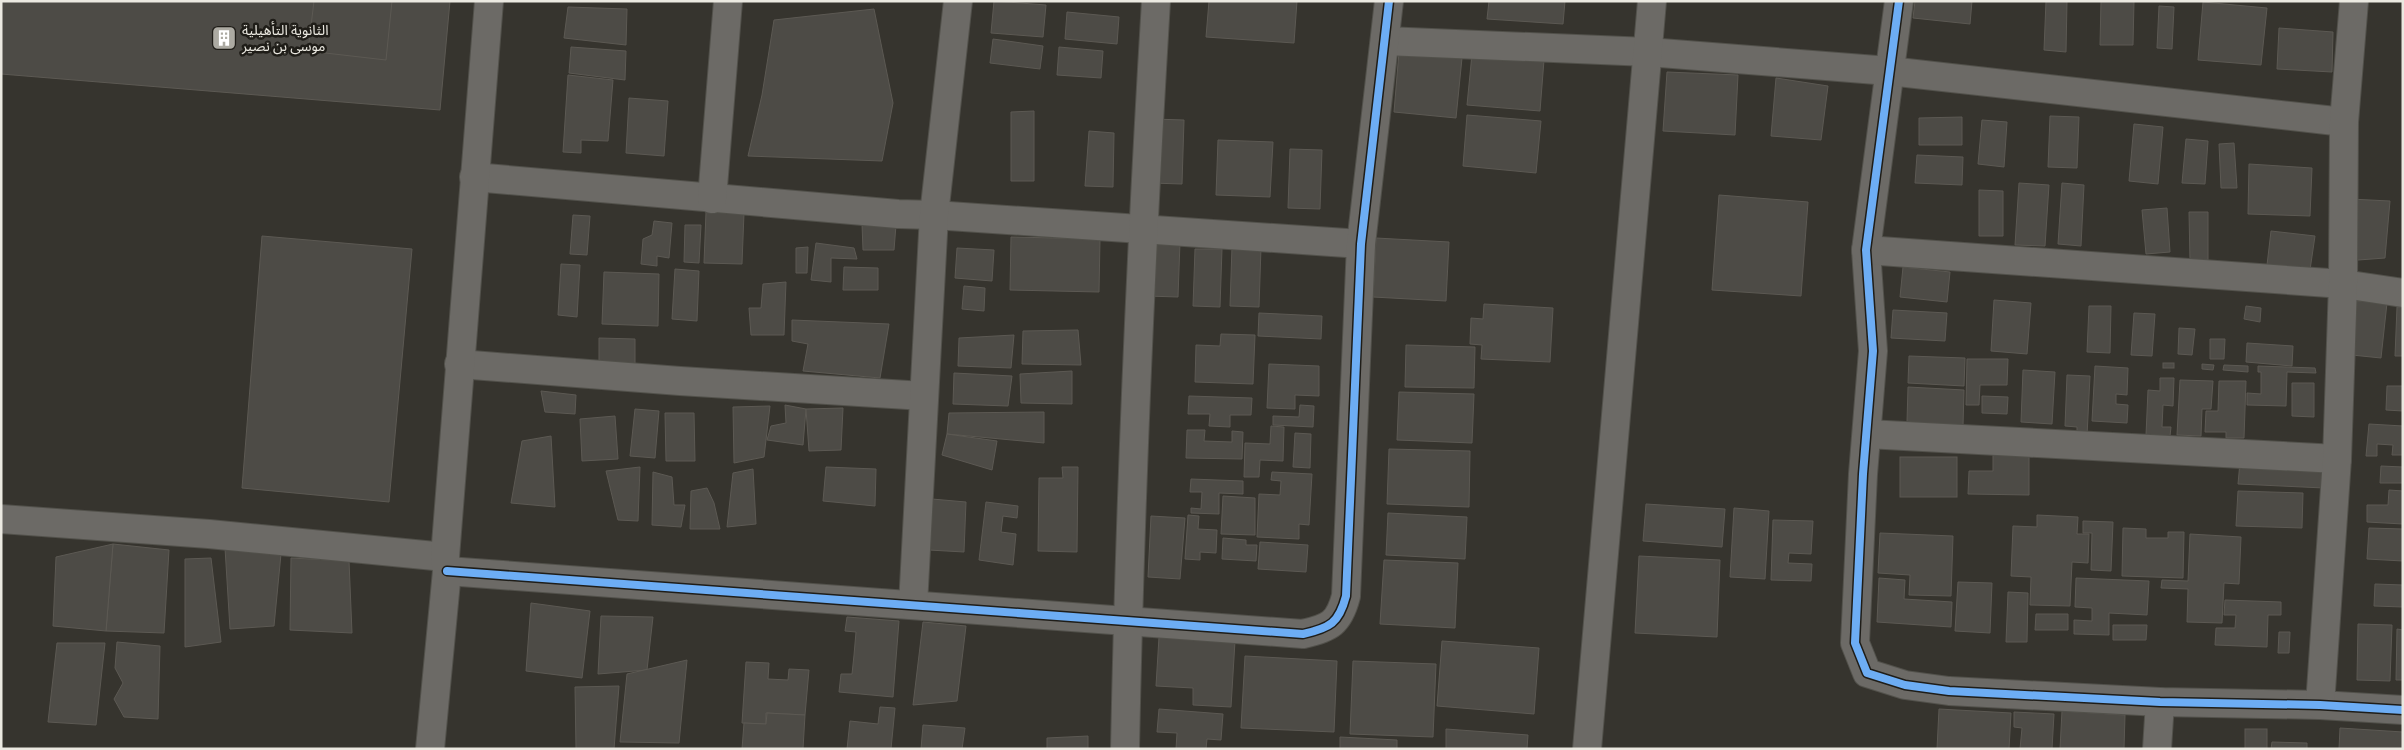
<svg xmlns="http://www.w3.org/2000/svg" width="2404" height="750" viewBox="0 0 2404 750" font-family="'Archivo Narrow','Noto Sans Arabic',sans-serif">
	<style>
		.building { fill: #4d4b46; stroke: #5c5953 }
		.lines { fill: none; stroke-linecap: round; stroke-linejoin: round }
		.minor-casing { stroke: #52514b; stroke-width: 30 }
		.minor { stroke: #6c6a66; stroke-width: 28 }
		.cycleway-casing { stroke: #1f1d18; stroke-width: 11 }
		.cycleway { stroke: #6dadf4; stroke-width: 8 }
		.labels { text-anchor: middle; stroke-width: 5; stroke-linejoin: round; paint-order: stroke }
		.poi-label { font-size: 14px; fill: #ebe9e1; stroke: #1f1d18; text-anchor: start }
	</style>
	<rect width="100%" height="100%" fill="#36342e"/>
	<g class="building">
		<polygon points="1,1 450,1 440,110 1,74"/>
		<polygon points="314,1 392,1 386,60 308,51"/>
		<polygon points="994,1 1046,5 1043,37 991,33"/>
		<polygon points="1209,1 1297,1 1294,43 1206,37"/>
		<polygon points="1489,1 1565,1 1563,24 1487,19"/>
		<polygon points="1915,1 1972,1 1970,24 1913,18"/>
		<polygon points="2046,1 2067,1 2066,52 2044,50"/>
		<polygon points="2101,1 2134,1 2133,45 2100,45"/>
		<polygon points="2203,2 2267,8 2261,65 2198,60"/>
		<polygon points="2159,6 2174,7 2172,49 2157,48"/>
		<polygon points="568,7 627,9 626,45 564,38"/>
		<polygon points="874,9 893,103 882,161 748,156 762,95 774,20"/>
		<polygon points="1067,12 1119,17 1117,44 1065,39"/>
		<polygon points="2279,28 2333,32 2332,72 2277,69"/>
		<polygon points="993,39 1043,46 1040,69 990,63"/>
		<polygon points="571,47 626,51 625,80 569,73"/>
		<polygon points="1059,47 1103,51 1101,78 1057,75"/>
		<polygon points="1399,52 1462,58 1456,118 1394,112"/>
		<polygon points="1472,54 1544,60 1540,111 1467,105"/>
		<polygon points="1667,72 1738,75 1735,135 1663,131"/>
		<polygon points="568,75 613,80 608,141 581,140 581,153 563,152"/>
		<polygon points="1776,78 1828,86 1821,140 1771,136"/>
		<polygon points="629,98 668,101 664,156 626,153"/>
		<polygon points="1034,111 1034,181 1011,181 1011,112"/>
		<polygon points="1467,115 1541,121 1536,173 1463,166"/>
		<polygon points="2050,116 2079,117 2077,168 2048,167"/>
		<polygon points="1962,117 1962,145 1919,145 1919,118"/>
		<polygon points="1153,119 1184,120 1182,184 1151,183"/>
		<polygon points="1982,120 2007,122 2004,167 1978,164"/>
		<polygon points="2134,124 2163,127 2158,184 2129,181"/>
		<polygon points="1089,131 1114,133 1113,187 1085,186"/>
		<polygon points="2186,139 2208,141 2205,184 2182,183"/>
		<polygon points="1218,140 1273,142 1270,197 1216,195"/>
		<polygon points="2234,143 2237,188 2221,188 2219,144"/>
		<polygon points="1290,149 1322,150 1320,209 1288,208"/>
		<polygon points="1917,155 1963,157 1962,185 1915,183"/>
		<polygon points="2249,164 2312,168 2310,216 2248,214"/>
		<polygon points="2019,183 2049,185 2045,246 2015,245"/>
		<polygon points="2062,183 2084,185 2081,246 2058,244"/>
		<polygon points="1979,190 2003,191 2003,236 1979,236"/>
		<polygon points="1719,195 1808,202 1801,296 1712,290"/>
		<polygon points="2350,199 2390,201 2385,258 2345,261"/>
		<polygon points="2167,208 2170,252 2146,254 2142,210"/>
		<polygon points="706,212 744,213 742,264 704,263"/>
		<polygon points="2189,212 2208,212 2208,260 2190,261"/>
		<polygon points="573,215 590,216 587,255 570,254"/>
		<polygon points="654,221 672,223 669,258 657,256 657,266 641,264 643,239 652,235"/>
		<polygon points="862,224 896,225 894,250 863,250"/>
		<polygon points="685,225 701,225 699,263 684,262"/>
		<polygon points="2271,231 2315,236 2310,270 2267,265"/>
		<polygon points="262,236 412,249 389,502 242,488"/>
		<polygon points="1011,237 1100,239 1099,292 1010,290"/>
		<polygon points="1376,238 1449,242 1446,301 1373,297"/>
		<polygon points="1149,241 1180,242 1178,297 1147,296"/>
		<polygon points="816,243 854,248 857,259 831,258 831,282 811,280"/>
		<polygon points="808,247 807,273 796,273 796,248"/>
		<polygon points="1232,247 1261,248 1259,307 1230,306"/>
		<polygon points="957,248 994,250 992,281 955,278"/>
		<polygon points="1195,249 1222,249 1220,307 1193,306"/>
		<polygon points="561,264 580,265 577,317 558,315"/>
		<polygon points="844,267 878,268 878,290 843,290"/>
		<polygon points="1903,267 1950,272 1947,302 1900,297"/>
		<polygon points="675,269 699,271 697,321 672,319"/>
		<polygon points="604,272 659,274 658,326 602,324"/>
		<polygon points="786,282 784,335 751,335 749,308 761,308 763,284"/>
		<polygon points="964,286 985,288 984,311 962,309"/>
		<polygon points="1994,300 2031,303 2027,354 1991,351"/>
		<polygon points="2346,300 2387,303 2381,358 2342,354"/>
		<polygon points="1484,304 1553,308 1550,362 1481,359 1482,345 1470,344 1471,318 1483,319"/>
		<polygon points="2089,306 2111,306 2110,353 2087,352"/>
		<polygon points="2246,306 2261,308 2260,322 2244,319"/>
		<polygon points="2397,307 2403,307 2403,356 2395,356"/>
		<polygon points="1893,310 1947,313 1945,341 1891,338"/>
		<polygon points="1259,313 1322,316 1321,339 1258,336"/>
		<polygon points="2134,313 2155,314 2152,356 2131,355"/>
		<polygon points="792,320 889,324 880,378 803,371 808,344 792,341"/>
		<polygon points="2179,328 2195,329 2192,355 2178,354"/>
		<polygon points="1078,330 1081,365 1022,364 1023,331"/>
		<polygon points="1221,334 1255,335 1253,384 1195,382 1196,345 1220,346"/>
		<polygon points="1014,335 1011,368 958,366 959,338"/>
		<polygon points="599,338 635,339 635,369 599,368"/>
		<polygon points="2210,339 2225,339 2224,359 2210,359"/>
		<polygon points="2247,343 2293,346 2292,366 2246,362"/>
		<polygon points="1406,345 1475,347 1474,388 1405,387"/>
		<polygon points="1909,356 1965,358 1964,386 1908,383"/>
		<polygon points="1967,359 2008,359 2007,385 1980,385 1979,405 1966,405"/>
		<rect x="2163" y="363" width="11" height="5"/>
		<polygon points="1269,364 1319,366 1319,396 1295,395 1295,409 1267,408"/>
		<polygon points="2202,364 2214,365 2213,370 2202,369"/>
		<polygon points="2224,365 2248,366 2248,372 2223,370"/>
		<polygon points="2095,366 2128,368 2127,395 2116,394 2116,404 2128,405 2127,423 2092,421"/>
		<polygon points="2258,366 2315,368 2316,373 2287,372 2286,406 2247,405 2247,393 2261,394 2261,372 2258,372"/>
		<polygon points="2023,370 2055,372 2052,424 2021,422"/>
		<polygon points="1072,371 1072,404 1021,403 1020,374"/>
		<polygon points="954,373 1012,376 1008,406 953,404"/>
		<polygon points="2067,375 2090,376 2087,436 2077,435 2077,427 2065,426"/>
		<polygon points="2160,378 2174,378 2173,406 2163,405 2162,427 2171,427 2170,436 2146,435 2148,390 2160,391"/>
		<polygon points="2180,380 2213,381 2211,409 2202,409 2201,436 2177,435"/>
		<polygon points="2219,381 2246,381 2244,438 2226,438 2226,432 2205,432 2206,411 2218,411"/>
		<polygon points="2292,383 2314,383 2314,417 2292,416"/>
		<polygon points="2387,386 2403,386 2403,411 2386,410"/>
		<polygon points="1908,387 1964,390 1963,426 1907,422"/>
		<polygon points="541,391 576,395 575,414 545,412"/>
		<polygon points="1399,392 1474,394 1472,443 1397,440"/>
		<polygon points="1189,396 1252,398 1251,415 1230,415 1230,427 1209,426 1210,414 1188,414"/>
		<polygon points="1982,396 2008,397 2007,414 1982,413"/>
		<polygon points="785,405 806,409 803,445 767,440 771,426 786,423"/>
		<polygon points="1300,405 1314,406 1313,427 1273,425 1273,416 1299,417"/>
		<polygon points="770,406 764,457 734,463 733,407"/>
		<polygon points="843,408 841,450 809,451 806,409"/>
		<polygon points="635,409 659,411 655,458 630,456"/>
		<polygon points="1044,412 1044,443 947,434 949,413"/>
		<polygon points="665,413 694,413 695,461 666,461"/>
		<polygon points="615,416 618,459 582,461 580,419"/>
		<polygon points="2369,424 2403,426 2403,455 2392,455 2393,445 2377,444 2377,456 2366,456"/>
		<polygon points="1271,426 1284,427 1283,461 1260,460 1259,477 1244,477 1245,443 1270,444"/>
		<polygon points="1187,430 1205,430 1204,441 1232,442 1232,431 1243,432 1242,459 1186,458"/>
		<polygon points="1295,433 1311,434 1310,468 1293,467"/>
		<polygon points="947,434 997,441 992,470 942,455"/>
		<polygon points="551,436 555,507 511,503 522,441"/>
		<polygon points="1389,449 1470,451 1469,507 1387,504"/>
		<polygon points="1993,455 2029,456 2029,495 1968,494 1969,471 1993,471"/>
		<rect x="1900" y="457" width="57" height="40"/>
		<polygon points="2240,462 2325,466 2324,488 2238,484"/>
		<polygon points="2381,466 2403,467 2403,483 2380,483"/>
		<polygon points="640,467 638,521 618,520 606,471"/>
		<polygon points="826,467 876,469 875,506 823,501"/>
		<polygon points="1062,467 1078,467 1077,552 1038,551 1039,478 1063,478"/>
		<polygon points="753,469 756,524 727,527 733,473"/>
		<polygon points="653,472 672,477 674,505 685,505 681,527 652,525"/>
		<polygon points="1272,472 1312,474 1309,525 1299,524 1299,539 1257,537 1259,494 1280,495 1281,481 1271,480"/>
		<polygon points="1191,479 1243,481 1243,494 1219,493 1219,514 1191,513 1191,508 1201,509 1202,492 1190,492"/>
		<polygon points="707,488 714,503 720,529 690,529 691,491"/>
		<polygon points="2389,490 2403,491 2403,524 2367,522 2367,505 2388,505"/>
		<polygon points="2238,491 2303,493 2302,528 2236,526"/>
		<polygon points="1223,496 1255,498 1255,535 1221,534"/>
		<polygon points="932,499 966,502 964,552 929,550"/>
		<polygon points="986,502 1018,506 1017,518 1003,516 1001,532 1016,534 1013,565 979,560"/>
		<polygon points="1646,504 1725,509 1722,547 1643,541"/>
		<polygon points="1734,508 1769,511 1765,579 1730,577"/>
		<polygon points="1388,513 1467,517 1465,559 1386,555"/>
		<polygon points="1188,515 1199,516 1198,529 1217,530 1216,553 1200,552 1200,560 1185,559"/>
		<polygon points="2037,515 2078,517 2077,534 2089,534 2088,563 2072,562 2070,606 2030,605 2031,577 2011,576 2013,526 2037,527"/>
		<polygon points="1151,516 1185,518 1180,579 1148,577"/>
		<polygon points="1773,520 1813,521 1811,554 1789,553 1788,563 1812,564 1811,581 1771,580"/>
		<polygon points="2083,521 2113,522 2111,571 2091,570 2092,533 2083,533"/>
		<polygon points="2123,528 2146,529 2146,538 2168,538 2168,532 2184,532 2183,578 2122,576"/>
		<polygon points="2369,528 2403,529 2403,561 2367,559"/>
		<polygon points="1880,533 1953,536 1951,596 1909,595 1910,575 1878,573"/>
		<polygon points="2190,534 2241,537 2239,584 2224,583 2222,623 2187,622 2188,589 2161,588 2162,580 2188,581"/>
		<polygon points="1223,538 1246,540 1246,545 1257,545 1256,561 1222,559"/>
		<polygon points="1260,542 1308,545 1306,572 1258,569"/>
		<polygon points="113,544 169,550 164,633 106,631"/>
		<polygon points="113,544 106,631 53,626 56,557"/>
		<polygon points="225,548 281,554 274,626 230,629"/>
		<polygon points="1639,556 1720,560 1717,637 1635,633"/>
		<polygon points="211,558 221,642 185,647 185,559"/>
		<polygon points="291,558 349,561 352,633 290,630"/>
		<polygon points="1384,560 1458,563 1455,628 1380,624"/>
		<polygon points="1879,578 1905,580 1904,599 1952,602 1951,627 1877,622"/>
		<polygon points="2076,578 2149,581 2147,615 2109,613 2109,635 2074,634 2074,620 2092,621 2092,608 2075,607"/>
		<polygon points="1958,582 1992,583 1990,633 1955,631"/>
		<polygon points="2375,584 2403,585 2403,607 2374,606"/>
		<polygon points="2008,592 2028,593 2027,642 2006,642"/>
		<polygon points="2225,600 2281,602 2281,615 2268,615 2267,647 2215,645 2216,628 2235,628 2236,615 2224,615"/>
		<polygon points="531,603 590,611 582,678 526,671"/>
		<polygon points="2036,614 2068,614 2068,630 2035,630"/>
		<polygon points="601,616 653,617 647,670 598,674"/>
		<polygon points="847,617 899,621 893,697 839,692 841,674 852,674 854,655 856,632 845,631"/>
		<polygon points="923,622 966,626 957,701 913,705"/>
		<polygon points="2358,624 2392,625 2390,681 2357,680"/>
		<polygon points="2113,625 2147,625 2146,640 2113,640"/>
		<polygon points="2397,629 2403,630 2403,680 2396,680"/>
		<polygon points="2279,632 2290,632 2289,653 2278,653"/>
		<polygon points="1159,637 1235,641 1231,707 1193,705 1193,688 1156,686"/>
		<polygon points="1442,641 1539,648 1534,714 1437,706"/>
		<polygon points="117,642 160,646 158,719 124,717 114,699 123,683 115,668"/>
		<polygon points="57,643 105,643 96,725 48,722"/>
		<polygon points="1245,656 1337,661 1334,732 1241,728"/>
		<polygon points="687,660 679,743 620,742 627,674"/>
		<polygon points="1353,661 1436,664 1433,737 1350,734"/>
		<polygon points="746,662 769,663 768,679 788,680 789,669 809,670 805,715 766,713 766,724 742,723"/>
		<polygon points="619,686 614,749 576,749 575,687"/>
		<polygon points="880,707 895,708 891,749 847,749 850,721 878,724"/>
		<polygon points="1159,709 1223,714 1221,740 1207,739 1206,749 1176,749 1177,733 1157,732"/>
		<polygon points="1939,709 2011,713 2009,749 1937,749"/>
		<polygon points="2062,711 2125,715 2124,749 2060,749"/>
		<polygon points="2014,712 2054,714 2052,749 2020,749 2022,728 2014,727"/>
		<polygon points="767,713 805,715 803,749 742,749 744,723 766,724"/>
		<polygon points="923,725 965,728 962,749 921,749"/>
		<polygon points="2340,728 2403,732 2403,749 2339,749"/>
		<polygon points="1446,729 1528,735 1527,749 1446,749"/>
		<rect x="2245" y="729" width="22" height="20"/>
		<polygon points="1088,736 1088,749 1047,749 1047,738"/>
		<polygon points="1340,737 1397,740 1397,749 1340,749"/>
		<polygon points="2272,742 2307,743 2307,749 2271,749"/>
	</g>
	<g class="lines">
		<defs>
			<g id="minor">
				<polyline points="1899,1 1866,250 1873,351 1863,474 1855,643 1867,673 1905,685 1949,691 2160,702 2320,705 2403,710"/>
				<polyline points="1385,41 1648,52 1889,71 2344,122"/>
				<polyline points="474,177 898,214 934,215 1361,244"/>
				<polyline points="712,199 728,1"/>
				<polyline points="1866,250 2343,284 2403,293"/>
				<polyline points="459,364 680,381 924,396"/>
				<polyline points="1867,434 2337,459"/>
				<polyline points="1,519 209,534 445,557"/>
				<path d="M447,571L1303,634C1330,628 1339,623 1346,596L1361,244L1389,1"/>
				<polyline points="913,605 934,215 958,1"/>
				<polyline points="2320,705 2337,459 2343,284 2344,122 2354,1"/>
				<polyline points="430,749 447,571 445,557 489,1"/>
				<path d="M1125,749C1130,499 1141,250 1156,1"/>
				<polyline points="1587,749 1652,1"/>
				<polyline points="2157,749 2160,702"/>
			</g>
		</defs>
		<use href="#minor" class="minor-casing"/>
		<use href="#minor" class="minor"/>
		<defs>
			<g id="cycleway">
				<polyline points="1899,1 1866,250 1873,351 1863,474 1855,643 1867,673 1905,685 1949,691 2160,702 2320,705 2403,710"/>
				<path d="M447,571L1303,634C1330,628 1339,623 1346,596L1361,244L1389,1"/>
			</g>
		</defs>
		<use href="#cycleway" class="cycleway-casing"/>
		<use href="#cycleway" class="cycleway"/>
	</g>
	<defs>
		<symbol id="building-square" viewBox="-11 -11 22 22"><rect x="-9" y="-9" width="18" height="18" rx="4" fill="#acaaa2" stroke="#1f1d18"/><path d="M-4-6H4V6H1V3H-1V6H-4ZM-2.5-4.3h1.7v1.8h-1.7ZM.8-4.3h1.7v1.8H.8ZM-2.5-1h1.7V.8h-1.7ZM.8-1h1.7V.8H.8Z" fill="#fff"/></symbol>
	</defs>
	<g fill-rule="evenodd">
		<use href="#building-square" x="210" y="24" width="28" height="28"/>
	</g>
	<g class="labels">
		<g class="poi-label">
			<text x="242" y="35">الثانوية التأهيلية<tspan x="242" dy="16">موسى بن نصير</tspan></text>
		</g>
	</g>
	<rect width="2404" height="750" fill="none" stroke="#ebe9e1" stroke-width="5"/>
</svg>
